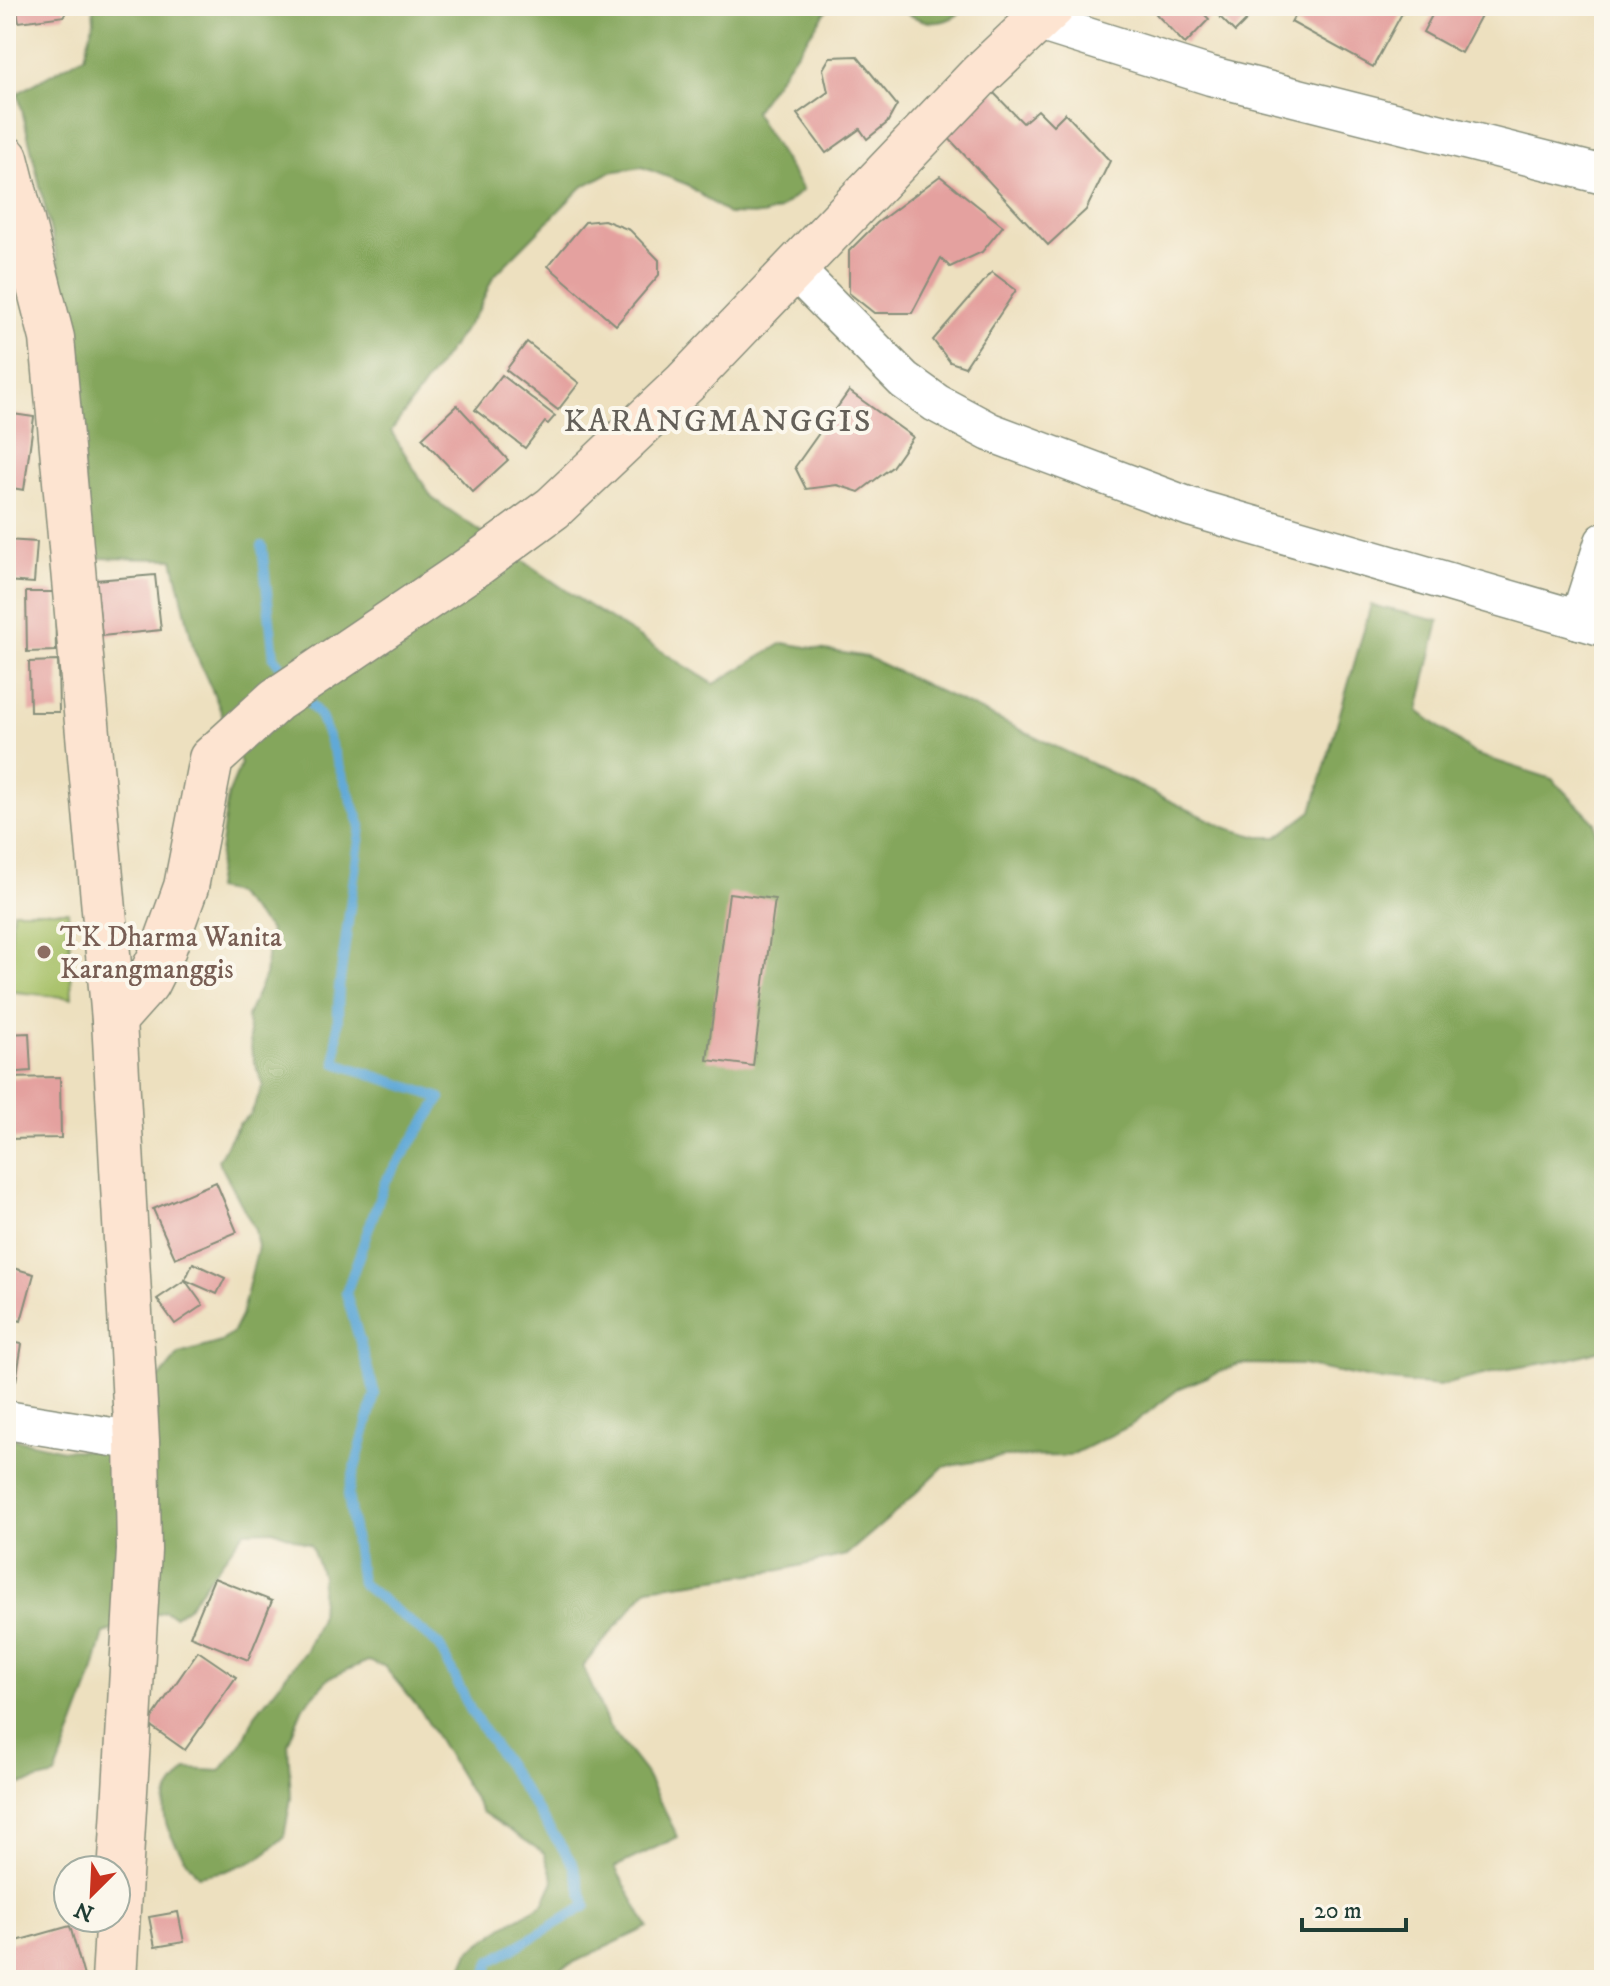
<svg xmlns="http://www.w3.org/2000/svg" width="1610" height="1986" viewBox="0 0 1610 1986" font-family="'IM FELL DW Pica',serif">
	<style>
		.green { fill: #a6c066; stroke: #627e4d; stroke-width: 2 }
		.forest { fill: #84a65b; stroke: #527248; stroke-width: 2 }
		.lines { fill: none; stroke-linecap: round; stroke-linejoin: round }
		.stream { stroke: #60a9d7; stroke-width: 10 }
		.building { fill: #e4a19f }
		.street-casing { stroke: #868e7a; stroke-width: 41 }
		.secondary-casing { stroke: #868e7a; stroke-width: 47 }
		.street { stroke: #fff; stroke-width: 38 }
		.secondary { stroke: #fde4d1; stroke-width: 44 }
		.education-dot { fill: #8d6e63; stroke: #fbf7ec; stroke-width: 3 }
		.labels { text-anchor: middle; stroke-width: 8; stroke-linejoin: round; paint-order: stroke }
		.education-label { font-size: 28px; fill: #785e54; stroke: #fbf7ec; text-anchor: start }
		.quarter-label { font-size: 32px; letter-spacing: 2px; fill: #646059; stroke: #fbf7ec }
	</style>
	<rect width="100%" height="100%" fill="#fbf7ec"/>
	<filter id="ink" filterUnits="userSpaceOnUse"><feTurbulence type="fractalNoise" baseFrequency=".0125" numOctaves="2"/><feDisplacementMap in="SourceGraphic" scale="16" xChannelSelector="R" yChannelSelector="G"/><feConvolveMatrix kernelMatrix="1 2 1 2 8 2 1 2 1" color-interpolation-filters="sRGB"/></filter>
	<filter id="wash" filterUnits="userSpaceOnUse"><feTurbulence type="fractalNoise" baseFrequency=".006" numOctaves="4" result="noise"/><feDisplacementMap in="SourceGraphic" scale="32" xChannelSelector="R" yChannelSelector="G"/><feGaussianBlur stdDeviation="1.8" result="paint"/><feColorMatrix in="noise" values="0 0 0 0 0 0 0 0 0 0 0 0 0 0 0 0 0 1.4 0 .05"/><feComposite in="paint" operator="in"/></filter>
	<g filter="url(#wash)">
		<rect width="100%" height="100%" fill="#ede0bf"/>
		<polygon class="green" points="13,911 68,911 72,998 7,991"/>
		<g class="forest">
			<path d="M93,6H830L754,112L803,190L778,210L762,215L728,214L686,184L642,167L610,172L582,187L493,277L479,309L391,431L432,498L583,602L714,684L783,643L867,657L1227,828L1259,837H1277L1312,811L1371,605L1439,621L1418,711L1475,754L1552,779L1595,823L1597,854L1604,876V1349L1569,1359L1503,1370L1439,1386L1371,1379L1303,1365L1239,1364L1180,1388L1130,1426L1069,1456L1004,1457L943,1467L895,1513L846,1555L781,1570L648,1588L583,1666L608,1725L644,1771L678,1837L615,1867L648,1927L543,1977L544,1980H457L469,1952L504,1926L543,1904L554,1881L544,1853L482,1812L421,1711L384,1666L368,1661L329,1678L303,1707L288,1743L291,1798L284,1837L260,1858L226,1871L198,1876C181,1852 151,1819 171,1789C175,1782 182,1776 187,1769L220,1771L243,1742L255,1715L306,1650L320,1618L322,1576L311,1545L273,1530L245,1531L187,1608L174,1616L164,1611L104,1633L91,1680L55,1776L6,1788V1437L63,1450L156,1451V1382L179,1354L221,1342L233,1332L241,1316L258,1247L255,1230L218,1160L239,1124L251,1114L263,1085L252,1054L247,1016L265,976L270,930L234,893L215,889L228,795L241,764L216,699L194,650L173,559L91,558L67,300L18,93L84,56L94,21Z"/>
			<path d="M893,6H969C940,32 924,23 893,6Z"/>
		</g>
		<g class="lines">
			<g class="stream">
				<polyline points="262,546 274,658 290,678"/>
				<polyline points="302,694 321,717 361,826 339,988 336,1063 441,1098 385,1182 346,1293 375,1394 348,1494 361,1583 439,1645 471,1711 573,1864 586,1906 490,1962 485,1980"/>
			</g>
		</g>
		<g id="blocks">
			<g class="building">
				<polygon points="16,6 64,6 65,16 19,22"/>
				<polygon points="1164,6 1196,6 1209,19 1185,44 1156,14"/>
				<polygon points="1227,6 1261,6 1235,32 1218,15"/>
				<polygon points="1300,6 1406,6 1373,67 1291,22"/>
				<polygon points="1437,6 1486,6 1461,53 1423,32"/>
				<polygon points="857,56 897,105 887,123 867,139 860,129 826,153 797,114 828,92 823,69 830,57"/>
				<polygon points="991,90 1023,123 1038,110 1053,125 1065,113 1110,161 1086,210 1048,245 944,133"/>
				<polygon points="940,176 1003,226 982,252 950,267 941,258 912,313 874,313 849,293 849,251 877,223"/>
				<polygon points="604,220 630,230 659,260 659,275 616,325 548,266 585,222"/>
				<polygon points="992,272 1016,290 965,367 950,362 933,340"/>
				<polygon points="527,342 579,383 558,410 506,370"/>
				<polygon points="502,375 555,416 548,424 545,422 525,448 475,410"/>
				<polygon points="849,391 913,437 892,467 859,492 837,485 806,489 795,467"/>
				<polygon points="457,405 508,460 473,492 422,438"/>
				<polygon points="6,413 34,417 24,490 6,487"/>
				<polygon points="6,540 37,542 34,583 6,581"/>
				<polygon points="155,575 161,630 102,636 96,580"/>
				<polygon points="26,592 55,592 56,651 27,652"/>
				<polygon points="58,661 59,712 30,712 29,662"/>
				<polygon points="729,893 775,899 753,1066 707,1060"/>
				<polygon points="29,1033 31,1071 6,1073 6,1034"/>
				<polygon points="60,1077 61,1138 6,1139 6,1078"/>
				<polygon points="216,1182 237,1232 175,1258 153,1209"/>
				<polygon points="193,1263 225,1278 217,1294 185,1280"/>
				<polygon points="6,1266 34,1274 21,1321 6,1317"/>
				<polygon points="185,1280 203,1305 175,1324 157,1299"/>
				<polygon points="6,1341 22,1344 16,1381 6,1379"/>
				<polygon points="214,1578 272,1601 248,1660 190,1636"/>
				<polygon points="198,1651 236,1677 185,1750 148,1724"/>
				<polygon points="178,1912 184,1942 155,1947 149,1917"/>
				<polygon points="70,1926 85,1980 6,1980 6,1944"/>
			</g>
		</g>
	</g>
	<g filter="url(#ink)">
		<use href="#blocks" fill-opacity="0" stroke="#868e7a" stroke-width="2"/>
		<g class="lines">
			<defs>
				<g id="street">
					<polyline points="1036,21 1211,76 1604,175"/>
					<polyline points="794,269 904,380 936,403 990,432 1190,507 1604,627"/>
					<polyline points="1579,620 1604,542"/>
					<polyline points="6,1420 137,1441"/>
				</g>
				<g id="secondary">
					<polyline points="6,158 52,338 114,1020 137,1441 139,1550 114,1980"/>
					<polyline points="114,1020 147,983 163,951 186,887 211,759 276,700 477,564 553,508 685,383 980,75 1053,6"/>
				</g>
			</defs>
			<use href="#street" class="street-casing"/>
			<use href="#secondary" class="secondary-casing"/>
			<use href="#street" class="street"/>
			<use href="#secondary" class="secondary"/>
		</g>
	</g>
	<circle class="education-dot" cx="44" cy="952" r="8"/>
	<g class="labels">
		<g class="education-label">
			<text x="60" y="946">TK Dharma Wanita<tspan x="60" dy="32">Karangmanggis</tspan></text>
		</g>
		<g class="quarter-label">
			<text x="718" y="431">KARANGMANGGIS</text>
		</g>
	</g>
	<rect width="1610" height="1986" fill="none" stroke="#fbf7ec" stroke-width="32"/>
	<g transform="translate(92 1894) rotate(204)"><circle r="38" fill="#fbf7ec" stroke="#a3ada2" stroke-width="2"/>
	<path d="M0-6L14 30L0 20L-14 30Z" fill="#c8321e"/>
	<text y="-12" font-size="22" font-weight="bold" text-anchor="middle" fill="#1f3d34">N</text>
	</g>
	<path d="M1302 1918v12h104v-12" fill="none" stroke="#1f3d34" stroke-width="4"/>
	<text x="1314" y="1918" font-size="24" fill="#1f3d34" stroke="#fbf7ec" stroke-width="6" paint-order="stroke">20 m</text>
</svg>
